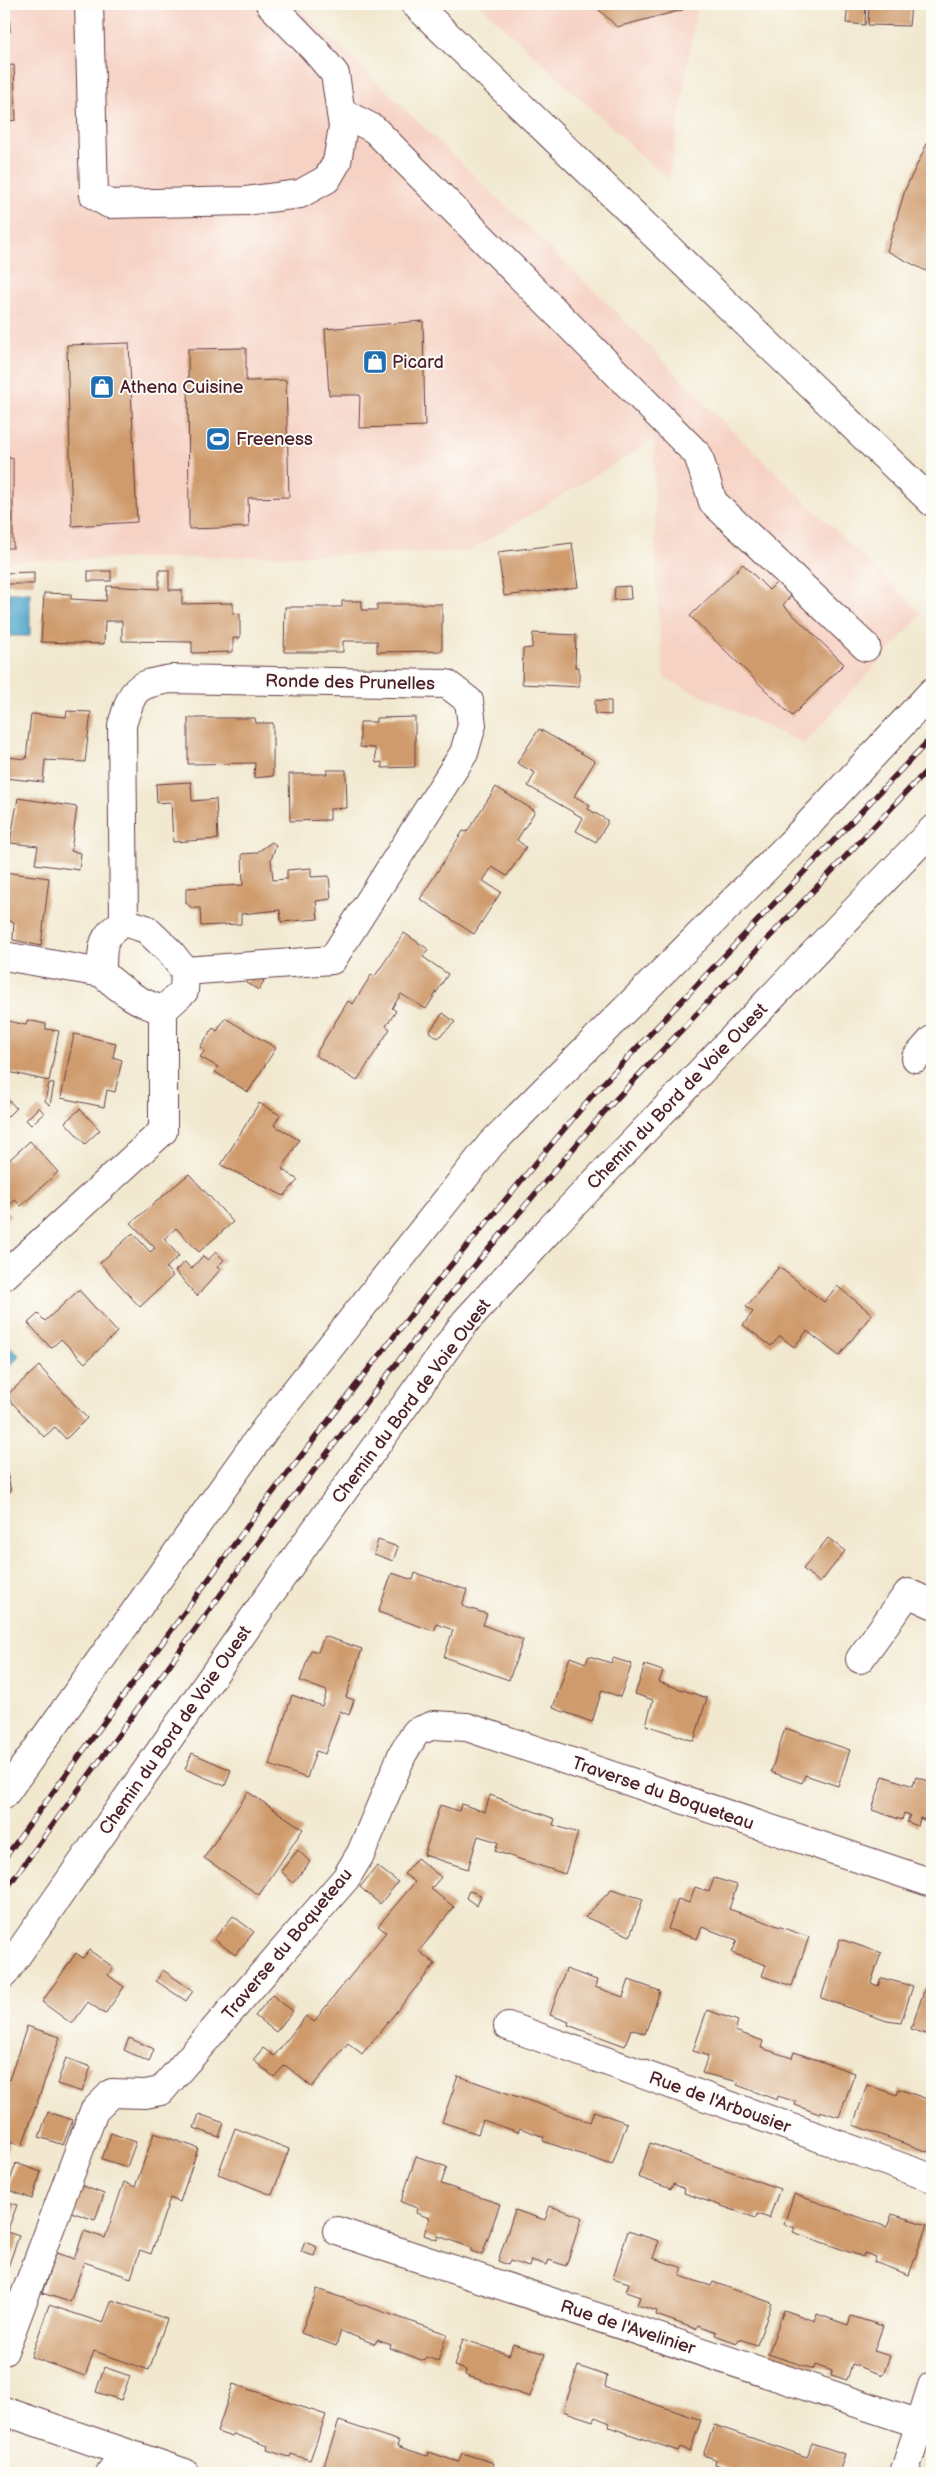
<svg xmlns="http://www.w3.org/2000/svg" width="936" height="2477" viewBox="0 0 936 2477" font-family="'Balsamiq Sans',sans-serif">
	<style>
		.built { fill: #f6d2c4 }
		.water { fill: #4da5ca; stroke: #4c627a }
		.building { fill: #cf9b6d }
		.lines { fill: none; stroke-linecap: round; stroke-linejoin: round }
		.minor-casing { stroke: #633d44; stroke-width: 30 }
		.major-casing { stroke: #633d44; stroke-width: 30 }
		.minor { stroke: #fff; stroke-width: 28 }
		.major { stroke: #fff; stroke-width: 28 }
		.rail-casing { stroke: #4a1f2b; stroke-width: 5.5 }
		.rail { stroke: #fdfcf7; stroke-width: 4; stroke-dasharray: 11; stroke-linecap: butt }
		.labels { text-anchor: middle; stroke-width: 4; stroke-linejoin: round; paint-order: stroke }
		.poi-label { font-size: 18px; fill: #4a1f2b; stroke: #fdfcf7; text-anchor: start }
		.street-label { font-size: 18px; fill: #4a1f2b; stroke: #fdfcf7 }
	</style>
	<rect width="100%" height="100%" fill="#fdfcf7"/>
	<filter id="ink" filterUnits="userSpaceOnUse"><feTurbulence type="fractalNoise" baseFrequency=".02" numOctaves="2"/><feDisplacementMap in="SourceGraphic" scale="10" xChannelSelector="R" yChannelSelector="G"/><feConvolveMatrix kernelMatrix="1 2 1 2 8 2 1 2 1" color-interpolation-filters="sRGB"/></filter>
	<filter id="wash" filterUnits="userSpaceOnUse"><feTurbulence type="fractalNoise" baseFrequency=".0096" numOctaves="4" result="noise"/><feDisplacementMap in="SourceGraphic" scale="20" xChannelSelector="R" yChannelSelector="G"/><feGaussianBlur stdDeviation="1.12" result="paint"/><feColorMatrix in="noise" values="0 0 0 0 0 0 0 0 0 0 0 0 0 0 0 0 0 1.4 0 .05"/><feComposite in="paint" operator="in"/></filter>
	<g filter="url(#wash)">
		<rect width="100%" height="100%" fill="#f1e8cf"/>
		<g class="built">
			<polygon points="4,4 295,4 610,306 719,418 922,614 804,744 664,678 656,586 654,440 468,552 4,561"/>
			<polygon points="479,4 697,4 669,181"/>
		</g>
		<g class="water">
			<polygon points="8,593 30,593 30,636 9,636"/>
			<polygon points="7,1343 20,1356 4,1372 4,1346"/>
		</g>
		<g id="blocks">
			<g class="building">
				<polygon points="4,4 9,4 10,32 4,32"/>
				<polygon points="593,4 683,4 682,10 617,27"/>
				<polygon points="798,4 825,4 825,8"/>
				<polygon points="848,4 866,4 865,25 846,23"/>
				<polygon points="869,4 911,4 909,26 868,25"/>
				<polygon points="14,65 16,120 4,122 4,66"/>
				<polygon points="932,133 932,213 929,222 932,224 932,274 887,251 905,190"/>
				<polygon points="4,137 5,137 8,171 4,171"/>
				<polygon points="423,321 425,426 359,428 360,395 329,395 325,329"/>
				<polygon points="129,343 137,522 72,526 67,345"/>
				<polygon points="246,348 246,381 286,380 289,497 248,498 249,527 189,529 188,349"/>
				<rect x="4" y="458" width="9" height="90"/>
				<polygon points="572,543 578,587 504,596 498,552"/>
				<polygon points="743,564 769,590 777,582 791,596 783,605 844,664 792,716 690,616"/>
				<polygon points="159,570 169,570 169,590 182,590 182,604 233,603 233,613 240,614 240,638 233,638 233,652 192,653 192,642 122,641 122,621 105,621 104,644 41,642 44,593 71,594 71,599 106,601 107,586 159,589"/>
				<rect x="88" y="571" width="23" height="10"/>
				<polygon points="34,572 34,584 4,584 4,573"/>
				<polygon points="630,586 631,599 614,600 615,587"/>
				<polygon points="342,601 362,601 362,610 377,610 377,604 442,604 442,651 377,652 377,641 343,641 343,652 284,652 285,607 342,607"/>
				<polygon points="533,633 576,635 575,667 579,667 579,687 522,684 523,649 532,648"/>
				<polygon points="595,700 611,701 611,715 595,714"/>
				<polygon points="67,711 91,712 85,762 45,760 43,782 4,778 6,757 26,759 31,714 66,717"/>
				<polygon points="415,717 415,767 382,768 382,762 376,763 375,748 360,747 360,722 376,722 376,718"/>
				<polygon points="188,718 255,718 256,723 273,723 273,776 254,778 255,763 188,764"/>
				<polygon points="539,729 595,761 574,796 590,805 588,809 607,820 607,824 596,842 576,831 583,818 528,786 535,773 517,763"/>
				<polygon points="327,770 346,770 347,808 330,809 330,820 290,821 289,774 327,774"/>
				<polygon points="191,782 192,801 216,799 218,839 173,842 171,802 157,803 156,784"/>
				<polygon points="496,787 535,811 517,840 526,847 507,876 492,867 483,881 501,892 474,934 420,899 463,831 467,832"/>
				<polygon points="18,798 77,807 71,851 81,853 79,870 35,864 38,846 10,843"/>
				<polygon points="272,842 276,845 271,860 273,880 287,879 287,870 311,868 311,877 329,876 331,899 316,901 318,919 281,922 280,910 241,914 241,924 201,926 200,908 192,908 186,903 186,888 243,885 242,854 256,853"/>
				<polygon points="4,872 49,878 41,946 13,940 14,922 4,920"/>
				<polygon points="404,933 428,949 423,957 448,974 426,1009 401,994 392,1008 396,1011 386,1026 390,1029 357,1081 315,1055 348,1001 353,1004 371,975 375,976"/>
				<polygon points="252,974 264,981 259,990 246,983"/>
				<polygon points="443,1013 455,1022 438,1038 429,1032"/>
				<polygon points="225,1018 276,1048 248,1092 215,1072 218,1067 200,1057 205,1050 200,1047 213,1028 217,1031"/>
				<polygon points="4,1020 26,1025 27,1020 46,1024 46,1029 59,1031 49,1081 4,1071"/>
				<polygon points="74,1034 116,1043 113,1057 122,1060 115,1092 107,1090 104,1107 61,1098"/>
				<polygon points="49,1083 54,1084 50,1105 45,1101"/>
				<polygon points="4,1095 16,1108 4,1120"/>
				<polygon points="259,1103 280,1115 274,1125 299,1140 282,1169 298,1180 284,1196 221,1165"/>
				<polygon points="39,1107 44,1113 31,1125 26,1120"/>
				<polygon points="80,1109 100,1130 85,1144 65,1122"/>
				<polygon points="30,1141 58,1172 21,1206 15,1200 5,1210 11,1215 4,1221 4,1156 8,1161"/>
				<polygon points="189,1174 233,1222 199,1252 176,1228 164,1239 179,1256 166,1268 173,1276 140,1307 100,1263 133,1233 150,1252 155,1248 131,1223"/>
				<polygon points="216,1252 224,1260 217,1267 220,1270 197,1296 175,1271 185,1262 191,1269 203,1256 208,1260"/>
				<polygon points="779,1267 824,1302 837,1286 872,1314 839,1356 807,1331 794,1347 780,1336 771,1346 743,1325 753,1312 746,1307"/>
				<polygon points="79,1290 117,1332 85,1363 61,1339 51,1348 28,1323 38,1314 45,1321"/>
				<polygon points="39,1366 87,1418 66,1439 55,1427 44,1437 6,1396"/>
				<polygon points="4,1457 11,1491 4,1492"/>
				<polygon points="828,1538 845,1551 820,1583 803,1569"/>
				<polygon points="378,1540 398,1547 393,1561 374,1554"/>
				<polygon points="392,1573 413,1580 415,1573 467,1590 462,1606 487,1614 483,1625 523,1640 509,1680 444,1657 453,1630 437,1624 434,1631 378,1612"/>
				<polygon points="324,1636 362,1649 346,1697 354,1700 349,1715 340,1711 325,1754 316,1751 307,1778 269,1765 292,1695 322,1706 327,1691 300,1681 311,1650 318,1652"/>
				<polygon points="589,1656 611,1663 613,1658 632,1664 620,1697 602,1690 592,1722 553,1708 570,1657 586,1663"/>
				<polygon points="645,1665 663,1671 659,1682 707,1698 694,1741 646,1725 653,1700 635,1694"/>
				<polygon points="785,1728 850,1750 838,1786 805,1775 802,1783 771,1772"/>
				<polygon points="192,1753 231,1770 225,1786 185,1769"/>
				<polygon points="883,1776 913,1786 916,1777 932,1782 932,1823 920,1818 918,1826 907,1822 910,1815 904,1813 902,1820 872,1810"/>
				<polygon points="248,1792 303,1829 259,1895 204,1858"/>
				<polygon points="490,1795 555,1819 553,1825 578,1833 565,1874 495,1851 498,1842 478,1836 468,1869 424,1855 440,1805 459,1811 461,1804 485,1812"/>
				<polygon points="298,1850 310,1862 293,1883 281,1871"/>
				<polygon points="417,1858 441,1877 431,1889 454,1907 419,1951 435,1964 362,2054 348,2043 312,2087 285,2065 274,2077 253,2060 263,2048 274,2056 306,2016 314,2022 323,2010 386,1932 378,1926 415,1882 404,1874"/>
				<polygon points="377,1866 398,1882 380,1904 360,1887"/>
				<polygon points="714,1878 737,1885 729,1909 809,1937 792,1986 762,1976 766,1965 732,1953 737,1940 702,1927 697,1939 668,1929 678,1899 689,1903 695,1887 709,1892"/>
				<polygon points="612,1889 643,1899 630,1936 585,1917"/>
				<polygon points="469,1891 481,1895 477,1906 466,1898"/>
				<polygon points="233,1916 254,1932 235,1955 214,1939"/>
				<polygon points="840,1939 881,1953 871,1983 878,1986 881,1978 913,1986 901,2023 887,2021 821,1998"/>
				<polygon points="89,1950 113,1967 108,1975 124,1987 105,2014 88,2002 72,2024 42,2002 76,1953 83,1958"/>
				<polygon points="566,1969 597,1980 595,1987 623,1997 629,1980 660,1991 645,2034 631,2029 625,2046 568,2025 569,2022 550,2015"/>
				<polygon points="163,1970 193,1991 186,2001 156,1981"/>
				<polygon points="925,1988 932,1991 932,2036 911,2029"/>
				<polygon points="272,1995 293,2011 276,2032 255,2016"/>
				<polygon points="707,2010 738,2021 735,2031 763,2041 761,2048 792,2058 794,2052 855,2073 839,2117 820,2111 819,2114 795,2105 796,2102 778,2096 777,2100 737,2085 739,2082 702,2073 708,2056 693,2051"/>
				<polygon points="27,2026 60,2037 22,2146 10,2141 4,2158 4,2079 9,2080"/>
				<polygon points="129,2038 154,2049 149,2062 124,2050"/>
				<polygon points="66,2058 91,2067 82,2092 57,2084"/>
				<polygon points="458,2076 590,2122 594,2111 627,2123 612,2165 543,2141 544,2137 520,2128 518,2132 483,2120 478,2134 442,2122"/>
				<polygon points="867,2085 897,2095 899,2089 930,2100 932,2093 932,2140 928,2152 853,2125"/>
				<polygon points="48,2112 73,2120 63,2145 39,2137"/>
				<polygon points="199,2114 224,2123 219,2137 194,2128"/>
				<polygon points="235,2128 289,2149 272,2195 218,2174"/>
				<polygon points="111,2133 136,2142 127,2167 102,2159"/>
				<polygon points="154,2133 198,2148 180,2202 170,2198 151,2254 140,2250 131,2278 84,2262 70,2302 42,2293 56,2253 74,2259 84,2231 105,2238 124,2182 135,2187"/>
				<polygon points="650,2143 780,2189 769,2218 757,2214 756,2218 684,2193 685,2189 673,2184 671,2189 638,2177"/>
				<polygon points="416,2156 447,2167 441,2184 500,2204 482,2255 471,2251 472,2248 438,2236 437,2240 424,2235 429,2218 416,2213 417,2208 401,2202"/>
				<polygon points="16,2163 41,2172 32,2199 7,2189"/>
				<polygon points="80,2185 104,2194 95,2220 71,2212"/>
				<polygon points="794,2194 887,2227 892,2214 927,2225 909,2275 874,2262 876,2257 864,2253 863,2257 793,2232 795,2228 784,2224"/>
				<polygon points="4,2201 17,2205 7,2232 19,2236 4,2278"/>
				<polygon points="550,2206 582,2217 566,2266 549,2260 547,2265 531,2260 529,2267 510,2261 508,2265 498,2261 515,2210 545,2220"/>
				<polygon points="628,2231 659,2241 653,2258 683,2268 680,2276 711,2286 713,2282 772,2303 757,2345 739,2339 737,2343 715,2335 716,2332 698,2325 696,2329 656,2315 657,2311 637,2305 640,2297 626,2292 629,2283 613,2278"/>
				<polygon points="305,2242 317,2247 314,2256 301,2252"/>
				<polygon points="317,2289 447,2334 438,2361 426,2357 424,2361 390,2348 391,2345 377,2340 375,2344 341,2331 336,2346 301,2333"/>
				<polygon points="112,2300 167,2319 149,2370 94,2351 85,2376 31,2357 49,2305 103,2323"/>
				<polygon points="784,2310 815,2321 817,2314 848,2325 851,2316 883,2326 874,2351 890,2356 883,2375 852,2364 847,2380 831,2375 832,2371 815,2365 814,2369 768,2354"/>
				<polygon points="463,2339 509,2355 513,2344 545,2354 530,2397 465,2375 466,2370 454,2366"/>
				<polygon points="578,2366 607,2376 605,2387 701,2420 690,2451 680,2447 678,2451 609,2427 610,2423 595,2417 593,2421 563,2411"/>
				<polygon points="104,2367 130,2376 121,2400 96,2392"/>
				<polygon points="233,2384 326,2415 310,2460 291,2454 290,2457 279,2454 267,2450 268,2446 234,2434 232,2437 217,2432"/>
				<polygon points="339,2421 399,2441 397,2446 427,2456 429,2452 458,2462 462,2453 494,2463 491,2473 342,2473 342,2471 324,2465"/>
				<polygon points="714,2425 807,2457 812,2443 845,2454 839,2473 742,2473 714,2464 715,2459 703,2455"/>
			</g>
		</g>
	</g>
	<g filter="url(#ink)">
		<use href="#blocks" fill-opacity="0" stroke="#633d44" stroke-width="1"/>
		<g class="lines">
			<defs>
				<g id="minor">
					<polyline points="89,4 94,195 109,204 246,201 300,194 327,179 337,162 343,127 335,74 314,49 270,4"/>
					<polyline points="341,112 374,129 698,455 713,502 866,647"/>
					<path d="M124,922L122,725C133,690 132,685 171,679L447,684L469,701L472,725L464,753L332,960L185,971"/>
					<path d="M124,922L146,929L170,952L185,971L184,991L163,1010C138,1003 121,990 102,973C102,946 101,936 124,922Z"/>
					<polyline points="4,956 102,973"/>
					<polyline points="916,1058 932,1040"/>
					<polyline points="4,1276 163,1131 163,1010"/>
					<polyline points="860,1659 908,1593 932,1604"/>
					<polyline points="4,1795 266,1428 491,1144 790,844 932,692"/>
					<polyline points="4,1974 308,1540 465,1322 551,1228 932,830"/>
					<polyline points="508,2026 932,2178"/>
					<polyline points="337,2231 920,2424"/>
					<polyline points="4,2351 94,2111 112,2093 145,2094 161,2091 346,1878 361,1853 402,1755 416,1732 434,1725 467,1727 932,1883"/>
					<polyline points="4,2411 185,2473"/>
					<polyline points="110,2473 125,2453"/>
					<polyline points="904,2473 932,2386"/>
				</g>
				<polyline id="major" points="415,4 932,502"/>
			</defs>
			<use href="#minor" class="minor-casing"/>
			<use href="#major" class="major-casing"/>
			<use href="#minor" class="minor"/>
			<use href="#major" class="major"/>
			<defs>
				<g id="rail">
					<polyline points="4,1859 263,1505 427,1294 595,1092 932,737"/>
					<polyline points="4,1892 267,1531 445,1301 604,1112 932,765"/>
				</g>
			</defs>
			<use href="#rail" class="rail-casing"/>
			<use href="#rail" class="rail"/>
		</g>
	</g>
	<defs>
		<symbol id="shop-square" viewBox="-11 -11 22 22"><rect x="-9" y="-9" width="18" height="18" rx="4" fill="#1f6fb2" stroke="#fdfcf7"/><path d="M-5-2.5h2.3a2.7 3.5 0 0 1 5.4 0H5L5.5 6h-11ZM-1.5-2.5h3a1.5 2.3 0 0 0-3 0Z" fill="#fff"/></symbol>
		<symbol id="stadium-square" viewBox="-11 -11 22 22"><rect x="-9" y="-9" width="18" height="18" rx="4" fill="#1f6fb2" stroke="#fdfcf7"/><path d="M0-5a6.5 5 0 1 0 0 10a6.5 5 0 1 0 0-10ZM-3.5-1.8h7v3.6h-7Z" fill="#fff"/></symbol>
	</defs>
	<g fill-rule="evenodd">
		<use href="#shop-square" x="361" y="348" width="28" height="28"/>
		<use href="#shop-square" x="88" y="373" width="28" height="28"/>
		<use href="#stadium-square" x="204" y="425" width="28" height="28"/>
	</g>
	<g class="labels">
		<g class="poi-label">
			<text x="392" y="368">Picard</text>
			<text x="120" y="393">Athena Cuisine</text>
			<text x="236" y="445">Freeness</text>
		</g>
		<g class="street-label">
			<text transform="translate(350 682) rotate(1)" y="6">Ronde des Prunelles</text>
			<text transform="translate(677 1096) rotate(-46)" y="6">Chemin du Bord de Voie Ouest</text>
			<text transform="translate(411 1401) rotate(-53)" y="6">Chemin du Bord de Voie Ouest</text>
			<text transform="translate(175 1730) rotate(-55)" y="6">Chemin du Bord de Voie Ouest</text>
			<text transform="translate(663 1793) rotate(19)" y="6">Traverse du Boqueteau</text>
			<text transform="translate(287 1944) rotate(-50)" y="6">Traverse du Boqueteau</text>
			<text transform="translate(720 2102) rotate(20)" y="6">Rue de l'Arbousier</text>
			<text transform="translate(628 2327) rotate(18)" y="6">Rue de l'Avelinier</text>
		</g>
	</g>
	<rect width="936" height="2477" fill="none" stroke="#fdfcf7" stroke-width="20"/>
</svg>
